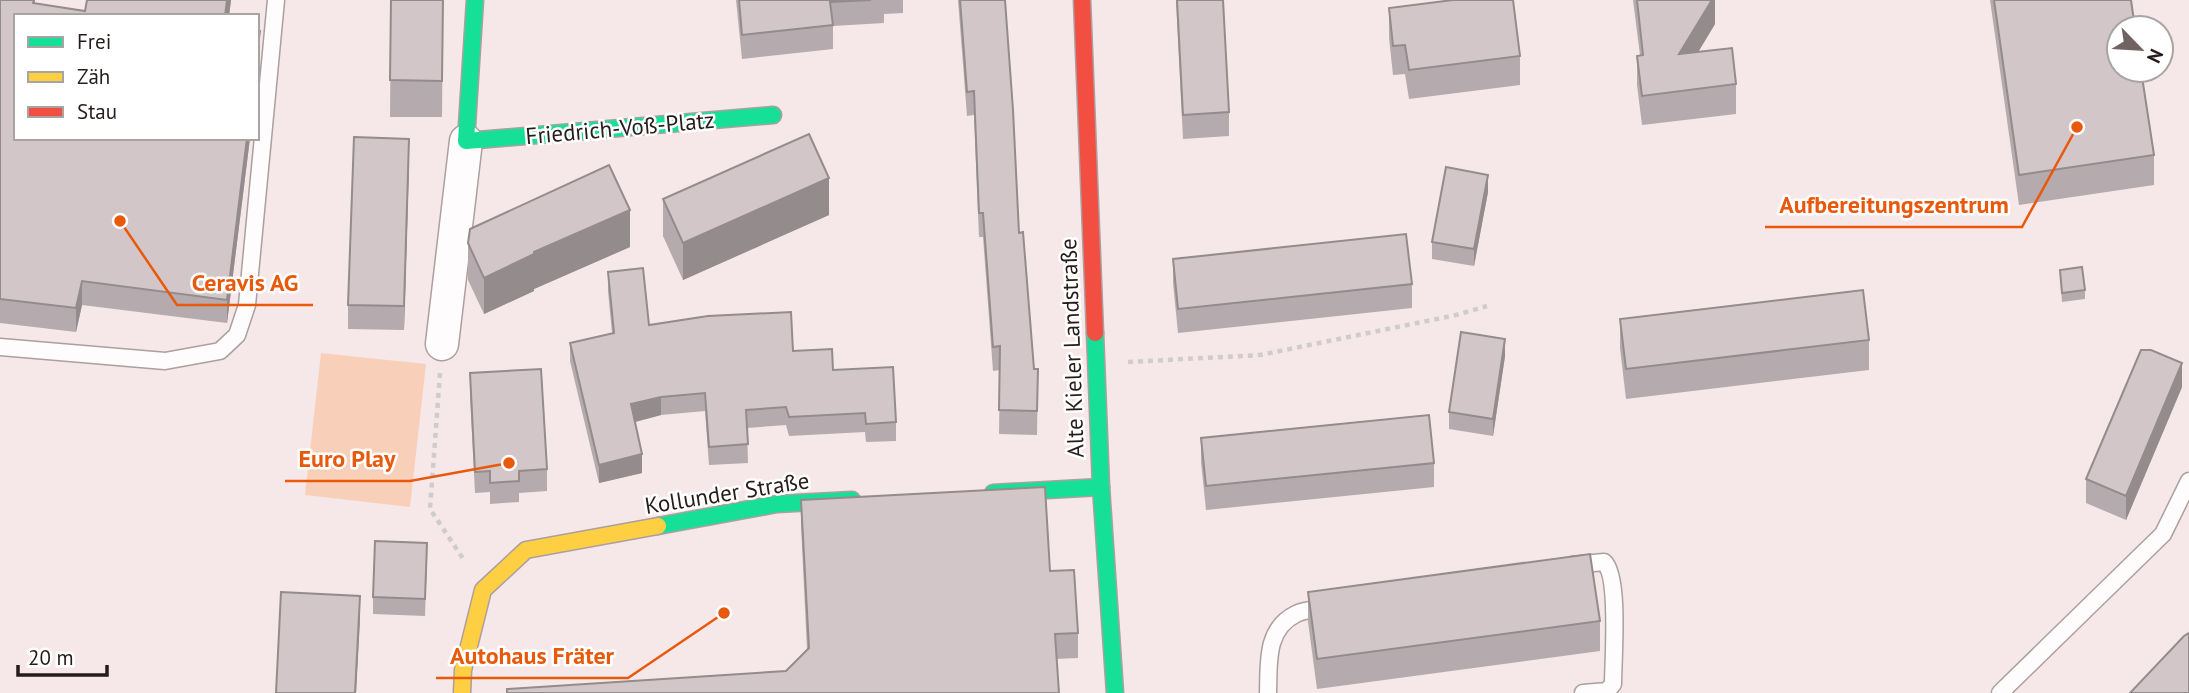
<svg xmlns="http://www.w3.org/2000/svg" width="2189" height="693" viewBox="0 0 2189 693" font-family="'PT Sans',sans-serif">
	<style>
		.park { fill: #f8d0ba }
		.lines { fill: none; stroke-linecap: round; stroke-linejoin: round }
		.lane-casing { stroke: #ab9fa0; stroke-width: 19 }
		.street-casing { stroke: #ab9fa0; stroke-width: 35 }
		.fast-casing { stroke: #ab9fa0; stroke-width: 19 }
		.slow-casing { stroke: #ab9fa0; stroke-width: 19 }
		.jam-casing { stroke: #ab9fa0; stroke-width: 19 }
		.path { stroke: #d0cccc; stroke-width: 4.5; stroke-dasharray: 5 5; stroke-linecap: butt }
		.lane { stroke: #fefcfc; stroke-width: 16 }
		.street { stroke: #fefcfc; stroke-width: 32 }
		.fast { stroke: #16e098; stroke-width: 16 }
		.slow { stroke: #ffcf43; stroke-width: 16 }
		.jam { stroke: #f24e42; stroke-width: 16 }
		.wall { fill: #b5aaad }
		.shaded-wall { fill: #948b8d }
		.building { fill: #d3c6c9; stroke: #948b8d; stroke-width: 2 }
		.labels { text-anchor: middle; stroke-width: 5; stroke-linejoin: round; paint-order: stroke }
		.street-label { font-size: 23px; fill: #271c1c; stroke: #fff }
		.leader { fill: none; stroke: #e8590c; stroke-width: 2.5 }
		.callout-dot { fill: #e8590c; stroke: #fff; stroke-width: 2.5 }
		.callout-label { font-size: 24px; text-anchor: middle; font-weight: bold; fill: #e8590c; stroke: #fff; stroke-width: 5; stroke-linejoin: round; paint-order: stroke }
	</style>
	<rect width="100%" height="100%" fill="#f6e8e9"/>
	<polygon class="park" points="321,353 426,364 410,507 305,495"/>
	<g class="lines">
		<defs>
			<g id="lane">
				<polyline points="0,347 165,361 220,351 237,335 247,305 276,0"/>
				<path d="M1572,565L1604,562C1620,576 1613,660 1613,684L1607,691L1583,693"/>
				<path d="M1268,693C1269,664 1265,629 1296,614C1305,609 1319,609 1329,608"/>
				<polyline points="2000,693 2163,534 2189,481"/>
			</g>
			<polyline id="street" points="442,344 466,141"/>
			<g id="fast">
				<polyline points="475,0 466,141 773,115"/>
				<polyline points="1095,333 1101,487 1115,693"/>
				<polyline points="993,493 1101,487"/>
				<polyline points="658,526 777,504 852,500"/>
			</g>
			<polyline id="slow" points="462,693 463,670 483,590 526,550 658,526"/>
			<polyline id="jam" points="1082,0 1095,333"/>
		</defs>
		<use href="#lane" class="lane-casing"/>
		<use href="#street" class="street-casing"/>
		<use href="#fast" class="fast-casing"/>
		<use href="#slow" class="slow-casing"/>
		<use href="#jam" class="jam-casing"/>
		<g class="path">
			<polyline points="1128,362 1260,355 1456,315 1487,306"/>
			<polyline points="440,373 430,509 464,560"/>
		</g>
		<use href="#lane" class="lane"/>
		<use href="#street" class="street"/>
		<use href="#fast" class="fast"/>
		<use href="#slow" class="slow"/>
		<use href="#jam" class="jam"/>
	</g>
	<g class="wall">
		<polygon points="0,0 35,0 35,3 85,11 87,0 231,0 229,16 16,16 250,138 227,323 82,305 76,332 0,323"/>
		<polygon points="391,0 443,0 442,117 390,117"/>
		<polygon points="736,0 903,0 903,13 884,14 884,23 833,26 833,49 742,59"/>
		<polygon points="958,0 1005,0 1019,233 1034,369 1038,369 1037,435 999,434 1000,370 993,371 983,237 979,237 974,115 967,116"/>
		<polygon points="1176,0 1223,0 1229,112 1229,136 1183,139"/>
		<polygon points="1633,0 1715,0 1715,24 1698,52 1736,84 1736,114 1642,125 1637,85 1637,56 1640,55"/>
		<polygon points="1990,0 2131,0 2154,155 2154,185 2019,205"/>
		<polygon points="1389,8 1520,56 1520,85 1409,99 1405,74 1393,75 1389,38"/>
		<polygon points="409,163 404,330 348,329 348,305"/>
		<polygon points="1488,192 1474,266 1432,259 1432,242"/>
		<polygon points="663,199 829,215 683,280 663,236"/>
		<polygon points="468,243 630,247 534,289 534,291 484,314 468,280"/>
		<polygon points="1173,259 1412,284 1412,308 1178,333 1173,283"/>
		<polygon points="2060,270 2085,290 2085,299 2062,302"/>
		<polygon points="608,272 649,325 793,351 833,370 896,422 896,441 866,442 865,432 789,436 786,425 747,428 748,463 709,465 705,411 661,415 635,422 642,473 599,483 570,361 570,343 612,333 608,291"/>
		<polygon points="1620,319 1869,340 1869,370 1626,399 1620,348"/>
		<polygon points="1505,356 1493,436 1449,429 1449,412"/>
		<polygon points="470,373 547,469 547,491 519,493 519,502 490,504 490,492 475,493 470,395"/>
		<polygon points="2182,387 2126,520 2086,503 2086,479"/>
		<polygon points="1201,438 1434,463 1434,487 1206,510 1201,462"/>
		<polygon points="801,500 1050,571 1078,633 1078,658 786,671 807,650 801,525"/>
		<polygon points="427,560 425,616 373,614 373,597"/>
		<polygon points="1308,592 1600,621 1600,651 1317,689 1308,622"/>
	</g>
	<g class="shaded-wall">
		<polygon points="227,0 231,0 229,16 225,16"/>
		<polygon points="1712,0 1715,0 1715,24 1679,84 1679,54"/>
		<polygon points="260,31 260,54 257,79 257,55"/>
		<polygon points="247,138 250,138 227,323 227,300"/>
		<polygon points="409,139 409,163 404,330 404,306"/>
		<polygon points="1488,175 1488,192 1474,266 1474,249"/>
		<polygon points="829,178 829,215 683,280 683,243"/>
		<polygon points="630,210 630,247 534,289 534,291 484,314 484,278 534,252"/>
		<polygon points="82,281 82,305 76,332 76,308"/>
		<polygon points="1505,339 1505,356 1493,436 1493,419"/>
		<polygon points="2182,363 2182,387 2126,520 2126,496"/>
		<polygon points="661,397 661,415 631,423 631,404"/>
		<polygon points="642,454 642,473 599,483 599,465"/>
		<polygon points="360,596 360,620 356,693 355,693"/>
	</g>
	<g class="building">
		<polygon points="0,0 34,0 33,3 85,11 87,0 227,0 225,16 16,16 16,138 247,138 227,300 82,281 76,308 0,299"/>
		<polygon points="391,0 443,0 442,81 390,80"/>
		<polygon points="739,0 871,0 830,2 833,25 742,35"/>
		<polygon points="960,0 1005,0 1013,110 1019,233 1023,232 1034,369 1038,369 1037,411 999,410 1000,346 993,347 983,213 979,213 974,91 967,92"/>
		<polygon points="1177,0 1223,0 1229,112 1183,115"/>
		<polygon points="1453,0 1513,0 1520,56 1409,70 1405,45 1393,46 1389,8"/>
		<polygon points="1637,0 1712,0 1679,54 1732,48 1736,84 1642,96 1637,56 1643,55"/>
		<polygon points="1994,0 2131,0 2135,28 2119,28 2119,70 2141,70 2154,155 2019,175"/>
		<polygon points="257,30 260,31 257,55"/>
		<polygon points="809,134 829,178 683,243 663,199"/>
		<polygon points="354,137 409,139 404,306 348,305"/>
		<polygon points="609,165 630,210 534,252 534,254 484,278 468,243 470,229"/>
		<polygon points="1446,167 1488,175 1474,249 1432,242"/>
		<polygon points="1406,234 1412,284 1178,309 1173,259"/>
		<polygon points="2082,267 2085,290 2062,293 2060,270"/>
		<polygon points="643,268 649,325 708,316 791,312 793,351 832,349 833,370 893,367 896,422 866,424 865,413 789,417 786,407 746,410 748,444 709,447 705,393 661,397 631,404 642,454 599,465 570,343 614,333 608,272"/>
		<polygon points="1863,290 1869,340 1626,369 1620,319"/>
		<polygon points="1461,332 1505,339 1493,419 1449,412"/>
		<polygon points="2141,350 2151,350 2182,363 2126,496 2086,479"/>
		<polygon points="541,369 547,469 519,471 519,481 490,483 490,471 475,472 470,373"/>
		<polygon points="1429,415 1434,463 1206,486 1201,438"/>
		<polygon points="1045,487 1050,571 1074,570 1078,633 1055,634 1059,693 507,693 507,689 786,671 809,648 801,500"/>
		<polygon points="375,541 427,543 425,599 373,597"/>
		<polygon points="1590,554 1600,621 1317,659 1308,592"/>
		<polygon points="281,592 360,596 355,693 276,693"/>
		<polygon points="2189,633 2189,693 2130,693 2184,636"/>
	</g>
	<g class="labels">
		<g class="street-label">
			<text transform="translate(620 128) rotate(-5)" y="8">Friedrich-Voß-Platz</text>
			<text transform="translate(1072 348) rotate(-92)" y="8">Alte Kieler Landstraße</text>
			<text transform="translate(727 493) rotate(-9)" y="8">Kollunder Straße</text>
		</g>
	</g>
	<path class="leader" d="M2077 127L2022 227H1765M120 221L177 305H313M509 463L410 481H285M724 613L628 678H436"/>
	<g class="callout-dot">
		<circle cx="2077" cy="127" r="7"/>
		<circle cx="120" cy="221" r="7"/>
		<circle cx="509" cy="463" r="7"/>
		<circle cx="724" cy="613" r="7"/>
	</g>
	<g class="callout-label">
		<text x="1894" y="213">Aufbereitungszentrum</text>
		<text x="245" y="291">Ceravis AG</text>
		<text x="347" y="467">Euro Play</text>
		<text x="532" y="664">Autohaus Fräter</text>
	</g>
	<rect x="14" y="14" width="245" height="126" fill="#ffffff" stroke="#a9a4a4" stroke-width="2"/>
	<rect x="28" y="37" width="35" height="10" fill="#16e098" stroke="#a9a4a4" stroke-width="2"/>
	<text x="77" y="49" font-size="21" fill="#271c1c">Frei</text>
	<rect x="28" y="72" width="35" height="10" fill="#ffcf43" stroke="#a9a4a4" stroke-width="2"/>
	<text x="77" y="84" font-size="21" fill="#271c1c">Zäh</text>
	<rect x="28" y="107" width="35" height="10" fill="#f24e42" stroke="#a9a4a4" stroke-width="2"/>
	<text x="77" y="119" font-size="21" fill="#271c1c">Stau</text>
	<g transform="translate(2140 49) rotate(115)"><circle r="33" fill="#ffffff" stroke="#a9a4a4" stroke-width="2"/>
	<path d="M0-5L12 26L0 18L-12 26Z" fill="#6f6364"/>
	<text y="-10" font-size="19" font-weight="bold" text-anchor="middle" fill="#271c1c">N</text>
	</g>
	<path d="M18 665v10h89v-10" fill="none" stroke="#271c1c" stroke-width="3.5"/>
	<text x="28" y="665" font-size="21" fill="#271c1c" stroke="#ffffff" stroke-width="5" paint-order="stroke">20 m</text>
</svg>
